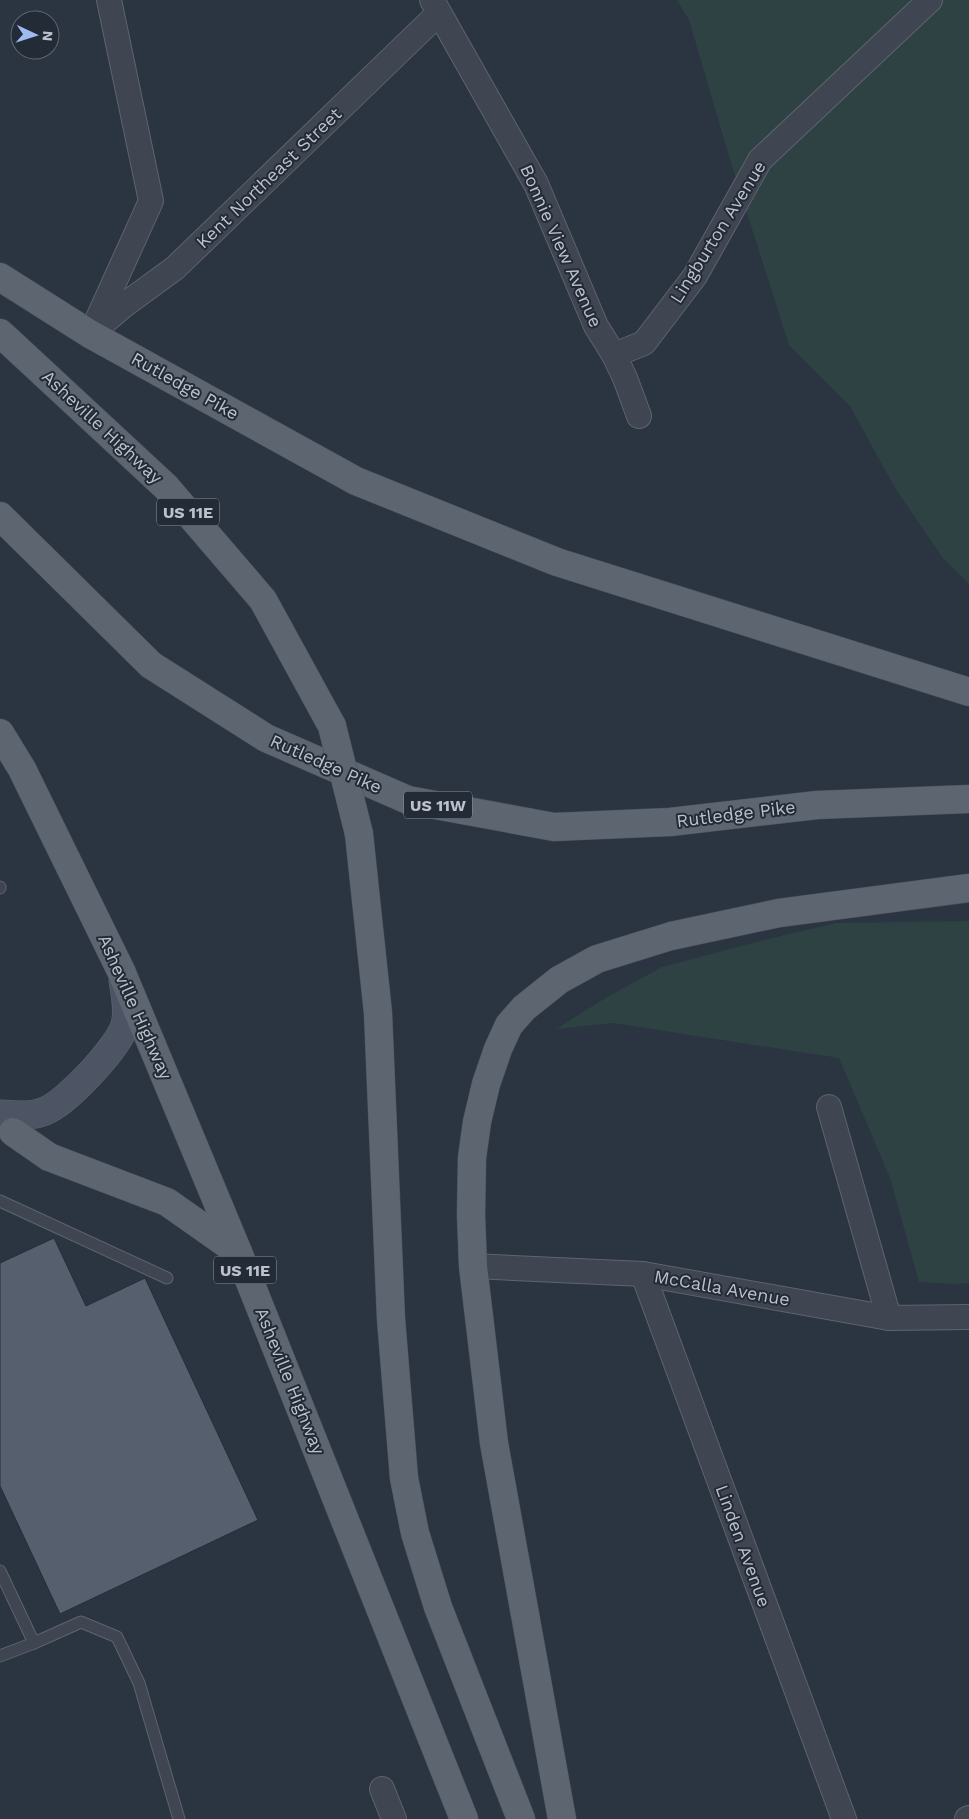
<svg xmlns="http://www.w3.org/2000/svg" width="969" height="1819" viewBox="0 0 969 1819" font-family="'Work Sans',sans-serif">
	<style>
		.green { fill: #2e4143 }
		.building { fill: #565f6e; stroke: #252d39 }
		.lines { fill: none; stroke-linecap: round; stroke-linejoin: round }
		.lane-casing { stroke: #5d646f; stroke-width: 13 }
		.street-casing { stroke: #5d646f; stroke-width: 26 }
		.secondary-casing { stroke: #5d646f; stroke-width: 29 }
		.primary-casing { stroke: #484f5b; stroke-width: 29 }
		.lane { stroke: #3f4651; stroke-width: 11 }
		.street { stroke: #3f4651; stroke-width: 24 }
		.secondary { stroke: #4d5564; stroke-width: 28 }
		.primary { stroke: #5d6571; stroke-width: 28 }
		.primary-bridge-casing { stroke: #484f5b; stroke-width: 29; stroke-linecap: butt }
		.primary-bridge { stroke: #5d6571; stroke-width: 28 }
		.labels { text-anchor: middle; stroke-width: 4; stroke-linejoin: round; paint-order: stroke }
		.shield { fill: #232b37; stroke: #8e949f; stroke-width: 1 }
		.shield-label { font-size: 16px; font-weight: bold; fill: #bcc1cb }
		.street-label { font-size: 18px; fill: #bcc1cb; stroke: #232b37 }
	</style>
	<rect width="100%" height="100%" fill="#2b3441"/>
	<g class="green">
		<polygon points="677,0 969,0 969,584 942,557 895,488 850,406 789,345 731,163 689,20"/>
		<polygon points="969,921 969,1283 954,1284 919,1282 890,1178 839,1058 613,1023 556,1029 607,997 662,967 760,941 836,923"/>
	</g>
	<polygon class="building" points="54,1238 86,1306 145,1278 258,1520 60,1614 0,1486 0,1263"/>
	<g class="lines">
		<defs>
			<g id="lane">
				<polyline points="0,887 0,888"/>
				<polyline points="0,1201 167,1278"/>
				<polyline points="0,1571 34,1643 0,1656"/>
				<polyline points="34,1643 81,1622 117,1637 139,1683 179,1819"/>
			</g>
			<g id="street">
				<polyline points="432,0 536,184 596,326 614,355 625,378 639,416"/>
				<polyline points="94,327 151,201 109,0"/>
				<polyline points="90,334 123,306 175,268 439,13"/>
				<polyline points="614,355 644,343 695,276 760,160 930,0"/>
				<polyline points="829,1107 889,1318"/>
				<polyline points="473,1266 643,1274 889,1318 969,1317"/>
				<polyline points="643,1274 844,1819"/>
				<polyline points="382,1789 394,1819"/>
				<polyline points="967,1819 969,1818"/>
			</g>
			<path id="secondary" d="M0,1114C15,1115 32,1117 45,1111C67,1102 118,1048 125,1025C129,1010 125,995 123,980"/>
			<g id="primary">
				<polyline points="0,277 90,334 356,481 557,562 969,692"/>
				<polyline points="0,333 166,487 263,600 332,726"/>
				<polyline points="0,516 151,665 266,738 408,800 554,827 670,822 817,805 969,799"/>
				<polyline points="0,733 22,769 122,973 238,1252 464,1819"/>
				<polyline points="359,834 378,1013 391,1319 404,1478 415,1533 438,1607 521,1819"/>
				<polyline points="13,1132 49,1157 167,1202 238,1252"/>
				<polyline points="562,1819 494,1443 473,1266 471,1215 472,1158 477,1122 486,1084 498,1049 509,1025 524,1008 559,980 597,959 671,936 779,913 969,888"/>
			</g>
		</defs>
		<use href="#lane" class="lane-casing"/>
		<use href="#street" class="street-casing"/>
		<use href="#secondary" class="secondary-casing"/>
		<use href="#primary" class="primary-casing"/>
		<use href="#lane" class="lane"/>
		<use href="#street" class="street"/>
		<use href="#secondary" class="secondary"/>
		<use href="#primary" class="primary"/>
		<defs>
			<polyline id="primary-bridge" points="332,726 359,834"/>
		</defs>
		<use href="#primary-bridge" class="primary-bridge-casing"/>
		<use href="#primary-bridge" class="primary-bridge"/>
	</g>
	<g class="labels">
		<g class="shield">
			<rect x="157" y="498.5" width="62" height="27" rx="4"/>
			<rect x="404" y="791.5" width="68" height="27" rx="4"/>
			<rect x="214" y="1256.5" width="62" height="27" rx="4"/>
		</g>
		<g class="shield-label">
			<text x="188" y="518">US 11E</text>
			<text x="438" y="811">US 11W</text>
			<text x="245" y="1276">US 11E</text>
		</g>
		<g class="street-label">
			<text transform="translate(269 178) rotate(-44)" y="6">Kent Northeast Street</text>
			<text transform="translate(718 232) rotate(-58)" y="6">Lingburton Avenue</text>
			<text transform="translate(561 246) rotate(66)" y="6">Bonnie View Avenue</text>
			<text transform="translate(185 386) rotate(29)" y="6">Rutledge Pike</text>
			<text transform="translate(102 427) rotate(43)" y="6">Asheville Highway</text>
			<text transform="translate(326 764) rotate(24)" y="6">Rutledge Pike</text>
			<text transform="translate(736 814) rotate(-7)" y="6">Rutledge Pike</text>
			<text transform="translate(135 1007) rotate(66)" y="6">Asheville Highway</text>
			<text transform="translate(722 1288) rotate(10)" y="6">McCalla Avenue</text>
			<text transform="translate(290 1381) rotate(68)" y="6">Asheville Highway</text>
			<text transform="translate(743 1546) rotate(70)" y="6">Linden Avenue</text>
		</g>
	</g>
	<g transform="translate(35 35) rotate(94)"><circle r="24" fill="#232b37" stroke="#606772"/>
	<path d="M0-4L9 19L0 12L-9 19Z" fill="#9ebbee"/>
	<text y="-8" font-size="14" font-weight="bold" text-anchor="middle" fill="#bcc1cb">N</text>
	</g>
</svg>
